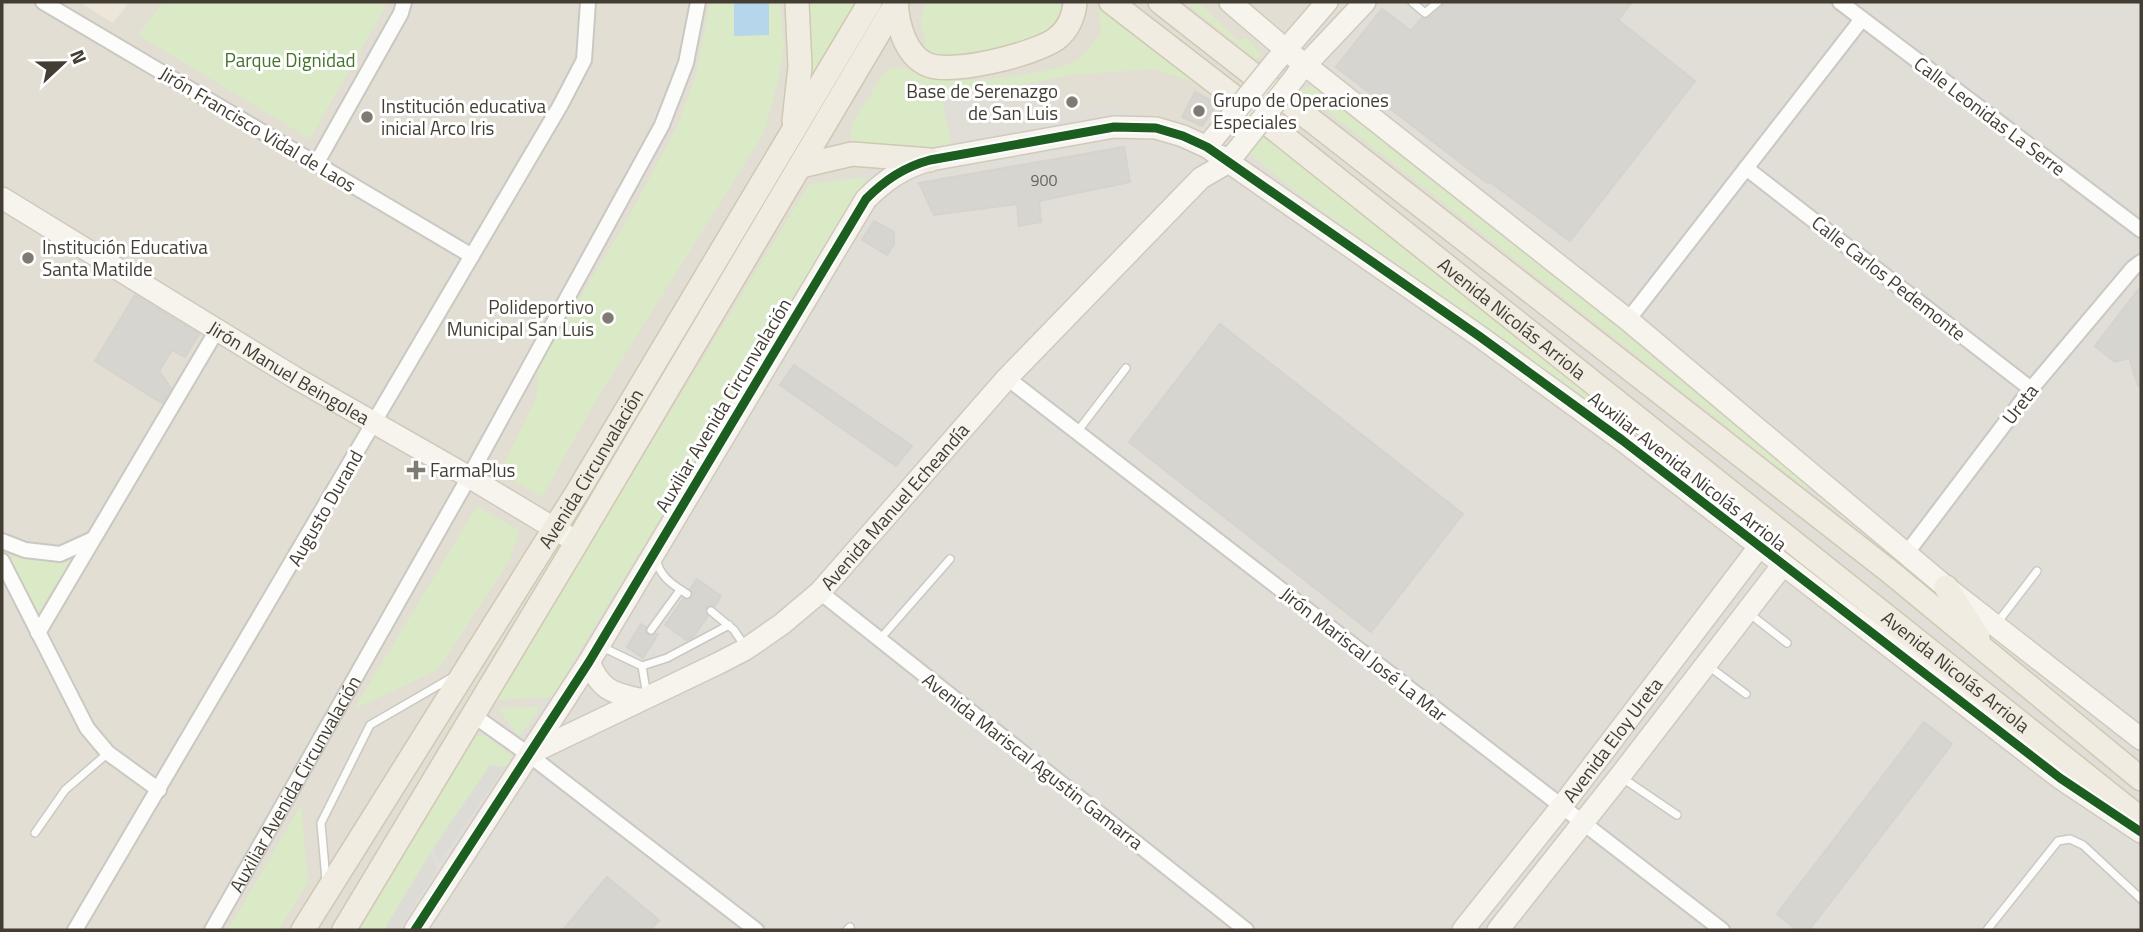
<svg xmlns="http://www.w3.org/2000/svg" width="2143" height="932" viewBox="0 0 2143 932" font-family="'Titillium Web',sans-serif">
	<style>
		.residential { fill: #e2ded3 }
		.industrial { fill: #e1ddd7 }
		.education { fill: #ece7d8 }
		.green { fill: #dae9c6 }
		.parking { fill: #dddbd6 }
		.water { fill: #b6d6ec }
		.building { fill: #d7d5cf; stroke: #d6d3cc; stroke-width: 2 }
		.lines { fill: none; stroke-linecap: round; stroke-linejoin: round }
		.lane-casing { stroke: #cac8c2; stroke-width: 10 }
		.street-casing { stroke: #cac8c2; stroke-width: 18 }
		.secondary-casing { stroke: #cfcabe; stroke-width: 24 }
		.primary-casing { stroke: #d0c8b3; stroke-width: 26 }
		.lane { stroke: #fcfcfb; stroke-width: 7 }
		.street { stroke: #fcfcfb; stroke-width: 14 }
		.secondary { stroke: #f6f4ed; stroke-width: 21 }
		.primary { stroke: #f0ece2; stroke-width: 23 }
		.secondary-bridge-casing { stroke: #cfcabe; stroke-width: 24; stroke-linecap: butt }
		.secondary-bridge { stroke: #f6f4ed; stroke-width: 21 }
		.cycleway-casing { stroke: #fff; stroke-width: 13 }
		.cycleway { stroke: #1b5e20; stroke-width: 9 }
		.poi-dot { fill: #7f7a72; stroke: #fff; stroke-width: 2.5 }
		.labels { text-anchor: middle; stroke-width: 6; stroke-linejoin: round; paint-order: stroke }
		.number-label { font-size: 16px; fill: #69645b }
		.park-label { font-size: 19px; fill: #437328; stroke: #fff }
		.poi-label { font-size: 19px; fill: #433d33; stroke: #fff; text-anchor: start }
		.street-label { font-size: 19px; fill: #433d33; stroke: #fff }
	</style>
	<rect width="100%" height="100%" fill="#eeece6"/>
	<polygon class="residential" points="2,2 1373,2 1335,42 1196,132 646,509 380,930 2,930"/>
	<polygon class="industrial" points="1374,2 2141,2 2141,930 380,930 646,509 816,208 909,141 951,134 942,95 983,97 988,127 1110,105 1196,132 1335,42"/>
	<polygon class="education" points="79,2 129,2 113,23"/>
	<g class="green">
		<polygon points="163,2 388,2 310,139 138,35"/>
		<polygon points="710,2 780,2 784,47 779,78 764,133 594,404 542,497 499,473 537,396 538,367 627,220 678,124 696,74"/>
		<polygon points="805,2 862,2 804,97"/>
		<polygon points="926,2 1066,2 1066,12 1045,37 942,62 921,49 926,42 920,23"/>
		<polygon points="1184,2 1199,2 1238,41 1247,38 1262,55 1255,59"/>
		<path d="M1098,5L1203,86L1155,69L1071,75L991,91L940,92L952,145L924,149L855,146L851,142V127L854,120L886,70C910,62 911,75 931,79C959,84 1059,75 1080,58C1088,51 1094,41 1101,33Z"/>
		<polygon points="1313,85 1565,280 1700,396 1810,485 1806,489 1300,90"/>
		<polygon points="1259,130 1622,416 1617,421 1305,199 1245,150"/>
		<polygon points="868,177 552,697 495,700 809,184"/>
		<polygon points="477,506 520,531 508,563 438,670 354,709"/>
		<polygon points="7,555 70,562 37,615"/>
		<polygon points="542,706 519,737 498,708"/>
		<polygon points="475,736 486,736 513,757 505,767 490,765 433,849 384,930 359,930"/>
		<polygon points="301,805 308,882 279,930 228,930"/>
	</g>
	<g class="parking">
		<polygon points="490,765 505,767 440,861 433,849"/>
		<polygon points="430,854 437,868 399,930 384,930"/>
	</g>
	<polygon class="water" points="734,2 769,2 769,35 734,36"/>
	<g class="building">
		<polygon points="1444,2 1632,2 1618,20 1695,81 1570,241 1490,182 1487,183 1336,67 1382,9 1411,31 1422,18 1429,18 1442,7"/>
		<polygon points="1195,92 1217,104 1202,126 1182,117"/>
		<polygon points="1124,147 1130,182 1039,201 1041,222 1019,226 1017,204 934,215 919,183"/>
		<polygon points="874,221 894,232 894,244 887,255 862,240"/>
		<polygon points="2141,286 2141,386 2138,386 2129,358 2115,362 2095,346"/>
		<polygon points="135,295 199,334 185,357 172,350 159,371 171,388 162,403 95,361"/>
		<polygon points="1220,324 1463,514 1371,632 1129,442"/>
		<polygon points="794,365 912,446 896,466 780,385"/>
		<polygon points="697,579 721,596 715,606 710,605 706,608 708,616 693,637 687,640 665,625 683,599 692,598 693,594 690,589"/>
		<polygon points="641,624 646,627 645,632 648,635 658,634 643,658 627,647"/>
		<polygon points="1924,722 1952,744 1809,930 1797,930 1777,914"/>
		<polygon points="607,877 659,920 650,930 563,930"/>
	</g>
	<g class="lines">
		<defs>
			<g id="lane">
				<polyline points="1412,2 1425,13 1438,2"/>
				<polyline points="1077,432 1126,368"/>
				<path d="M656,559C660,577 672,584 687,594"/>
				<polyline points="711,611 734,630 746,648"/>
				<polyline points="1750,614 1787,643"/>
				<polyline points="1997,623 2037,571"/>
				<polyline points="651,630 680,590"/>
				<polyline points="880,639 950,559"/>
				<polyline points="600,646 642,666 667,658 729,625"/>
				<polyline points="1707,665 1746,694"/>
				<polyline points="642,666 647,696"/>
				<polyline points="1621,777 1677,815"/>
				<polyline points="35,833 65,790 108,753"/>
				<polyline points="326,880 321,823 370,725 451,678"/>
				<polyline points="847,930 850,927"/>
				<polyline points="1987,930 2058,841 2070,839 2083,845 2141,899"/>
			</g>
			<g id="street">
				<polyline points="43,2 472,256"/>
				<polyline points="1840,2 2141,230"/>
				<polyline points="316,164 401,13 404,2"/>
				<polyline points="1746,168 2031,389"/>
				<polyline points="1628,320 1862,19"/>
				<polyline points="1007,378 1722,930"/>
				<polyline points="2,541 25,550 60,554 93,539"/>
				<polyline points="1906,554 2031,389 2133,268 2141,262"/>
				<polyline points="2,561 87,728 108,753 159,790"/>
				<polyline points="820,592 1246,930"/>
				<polyline points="38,633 217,330"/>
				<polyline points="473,715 528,754 756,930"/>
				<polyline points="75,930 560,106 584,60 588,2"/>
				<path id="s1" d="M212,930L469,477L662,125L686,63L698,2"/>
			</g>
			<g id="secondary">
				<polyline points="1230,2 1285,49 1628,320 1946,587 2141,739"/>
				<polyline points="1277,60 1327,2"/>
				<polyline points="1297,74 1365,2"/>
				<path id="s2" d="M2,198L294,377L469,477L577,542"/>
				<path d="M589,662C600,689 611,693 639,699"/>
				<path id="s3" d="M531,753L719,663L746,649L782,624L820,592L1007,378L1201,178L1227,163L1234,154"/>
				<path d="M415,930L589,662L866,199C885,180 904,167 930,160L1114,127L1156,128L1183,136L1207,147L1479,336L1622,440L2060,778L2141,832"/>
				<path id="s4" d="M1463,930L1562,806L1759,547"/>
				<polyline points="1498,930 1620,776 1782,566"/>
			</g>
			<g id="primary">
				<path id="s5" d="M1111,2L1233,96L2141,819"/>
				<polyline points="1160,2 1889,571 2141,779"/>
				<path d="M896,4C898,25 905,54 926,64C950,76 1035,54 1056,39C1068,30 1074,16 1075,2"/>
				<polyline points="794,121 800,67 797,2"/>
				<polyline points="801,166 852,154 930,160"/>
				<polyline points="1946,587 1978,637"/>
				<path id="s6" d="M303,930L578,491L870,2"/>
				<polyline points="344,930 577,542 897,2"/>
			</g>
		</defs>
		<use href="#lane" class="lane-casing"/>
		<use href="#street" class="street-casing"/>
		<use href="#secondary" class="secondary-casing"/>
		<use href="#primary" class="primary-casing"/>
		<use href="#lane" class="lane"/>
		<use href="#street" class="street"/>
		<use href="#secondary" class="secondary"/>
		<use href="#primary" class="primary"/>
		<defs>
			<g id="secondary-bridge">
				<polyline points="1213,139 1276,61"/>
				<polyline points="1236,152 1296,76"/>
			</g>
		</defs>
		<use href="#secondary-bridge" class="secondary-bridge-casing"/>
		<use href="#secondary-bridge" class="secondary-bridge"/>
		<defs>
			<path id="cycleway" d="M415,930L589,662L866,199C885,180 904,167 930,160L1114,127L1156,128L1183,136L1207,147L1479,336L1622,440L2060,778L2141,832"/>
		</defs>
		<use href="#cycleway" class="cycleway-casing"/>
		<use href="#cycleway" class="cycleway"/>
	</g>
	<g class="poi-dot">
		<circle cx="1072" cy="102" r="7"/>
		<circle cx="1199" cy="111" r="7"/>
		<circle cx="367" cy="117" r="7"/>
		<circle cx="28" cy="258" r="7"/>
		<circle cx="608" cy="318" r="7"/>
		<path d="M412.5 459.5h7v7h7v7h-7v7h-7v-7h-7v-7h7z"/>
	</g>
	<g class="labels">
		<g class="number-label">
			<text x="1044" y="186">900</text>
		</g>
		<g class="park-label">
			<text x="290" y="67">Parque Dignidad</text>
		</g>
		<g class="poi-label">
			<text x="1058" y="98" text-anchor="end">Base de Serenazgo<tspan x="1058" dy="22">de San Luis</tspan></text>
			<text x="1213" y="107">Grupo de Operaciones<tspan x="1213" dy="22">Especiales</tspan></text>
			<text x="381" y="113">Institución educativa<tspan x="381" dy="22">inicial Arco Iris</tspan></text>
			<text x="42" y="254">Institución Educativa<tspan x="42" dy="22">Santa Matilde</tspan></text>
			<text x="594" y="314" text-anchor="end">Polideportivo<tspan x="594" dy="22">Municipal San Luis</tspan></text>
			<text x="430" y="477">FarmaPlus</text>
		</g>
		<g class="street-label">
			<text transform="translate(1990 116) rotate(37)" y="7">Calle Leonidas La Serre</text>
			<text transform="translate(258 129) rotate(31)" y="7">Jirón Francisco Vidal de Laos</text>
			<text transform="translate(1889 278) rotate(38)" y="7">Calle Carlos Pedemonte</text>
			<text dy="7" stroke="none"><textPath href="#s5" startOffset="511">Avenida Nicolás Arriola</textPath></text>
			<text dy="7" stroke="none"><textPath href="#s2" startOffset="336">Jirón Manuel Beingolea</textPath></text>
			<text transform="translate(2020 404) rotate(-52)" y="7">Ureta</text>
			<text transform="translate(723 405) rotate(-59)" y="7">Auxiliar Avenida Circunvalación</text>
			<text dy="7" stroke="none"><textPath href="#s6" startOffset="544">Avenida Circunvalación</textPath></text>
			<text transform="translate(1688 471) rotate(38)" y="7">Auxiliar Avenida Nicolás Arriola</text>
			<text dy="7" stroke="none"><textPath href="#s3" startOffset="446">Avenida Manuel Echeandía</textPath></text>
			<text transform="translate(325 508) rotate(-60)" y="7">Augusto Durand</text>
			<text transform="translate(1364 654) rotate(38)" y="7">Jirón Mariscal José La Mar</text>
			<text dy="7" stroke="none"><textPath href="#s5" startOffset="1078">Avenida Nicolás Arriola</textPath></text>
			<text dy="7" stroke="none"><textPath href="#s4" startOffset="242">Avenida Eloy Ureta</textPath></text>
			<text transform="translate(1033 761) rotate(38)" y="7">Avenida Mariscal Agustin Gamarra</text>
			<text dy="7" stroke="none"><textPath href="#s1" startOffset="168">Auxiliar Avenida Circunvalación</textPath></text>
		</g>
	</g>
	<rect width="2143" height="932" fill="none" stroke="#433d33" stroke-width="7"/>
	<g transform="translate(63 63) rotate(68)" stroke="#ffffff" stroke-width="5" paint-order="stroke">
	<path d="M0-5L12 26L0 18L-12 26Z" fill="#433d33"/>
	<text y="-10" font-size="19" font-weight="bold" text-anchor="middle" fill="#433d33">N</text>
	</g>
</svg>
